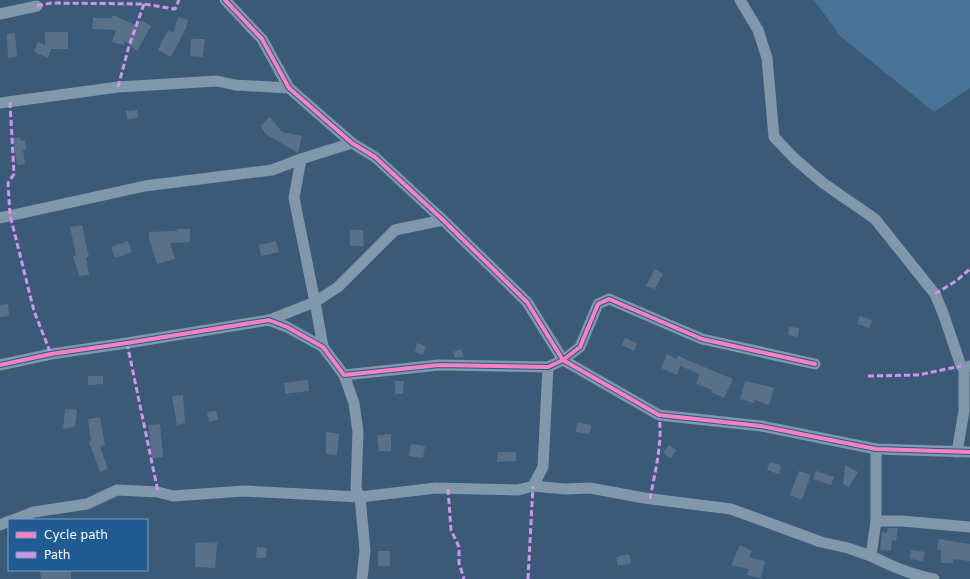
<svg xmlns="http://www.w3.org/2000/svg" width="970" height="579" viewBox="0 0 970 579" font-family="'DejaVu Sans',sans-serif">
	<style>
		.water { fill: #497297 }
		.building { fill: #587188 }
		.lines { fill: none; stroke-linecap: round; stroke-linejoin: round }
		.street { stroke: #8197aa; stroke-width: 11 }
		.quiet { stroke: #d193ec; stroke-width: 3; stroke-dasharray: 6 3; stroke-linecap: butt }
		.cycleway-casing { stroke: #205b91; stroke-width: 6 }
		.cycleway { stroke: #ff80c0; stroke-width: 4 }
	</style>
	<rect width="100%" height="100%" fill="#3a5a77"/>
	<polygon class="water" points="814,0 970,0 970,88 934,112 840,36"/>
	<g class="building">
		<polygon points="113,15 138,26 141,20 151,26 137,51 125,41 124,45 112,42 116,30 92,29 93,18 112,18"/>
		<polygon points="178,17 188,20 186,28 171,57 158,50 168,30 173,33"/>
		<polygon points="45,32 68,32 68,49 51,49 48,58 34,52 38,42 45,45"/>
		<polygon points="15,33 17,57 8,58 7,34"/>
		<polygon points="191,39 205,39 203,57 190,56"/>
		<polygon points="137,110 138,118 127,119 126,111"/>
		<polygon points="270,117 282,132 302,136 298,153 267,135 260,126"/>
		<polygon points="20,137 21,141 25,140 26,150 23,150 25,164 17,165 13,138"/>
		<polygon points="82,225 89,257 86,257 89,275 79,276 73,256 76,255 70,227"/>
		<polygon points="177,229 190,229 190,242 170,243 175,259 157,264 149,238 149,232 177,231"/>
		<polygon points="350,230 363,230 364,246 350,246"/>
		<polygon points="128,241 132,252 115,258 111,247"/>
		<polygon points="276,241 279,252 261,256 259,245"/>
		<polygon points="655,269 663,274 655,289 646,286"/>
		<polygon points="8,304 9,316 0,317 0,305"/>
		<polygon points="860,316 872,320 869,328 857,324"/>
		<polygon points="789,327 799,328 798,337 788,335"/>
		<polygon points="625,338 637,343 634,351 622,345"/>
		<polygon points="417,343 426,346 423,355 415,352"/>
		<polygon points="461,349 464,357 455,358 453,352"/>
		<polygon points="667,354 676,359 678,356 733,379 724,398 711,392 712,390 696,384 700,374 680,366 677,375 661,368"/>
		<polygon points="88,376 103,376 103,384 88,385"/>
		<polygon points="308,380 309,391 285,394 284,383"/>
		<polygon points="395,381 404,381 403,394 395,394"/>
		<polygon points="745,381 774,388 769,405 754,400 754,403 740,399"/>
		<polygon points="183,395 185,423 177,425 172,396"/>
		<polygon points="65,409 77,410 75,427 63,429"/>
		<polygon points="216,411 218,420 209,422 207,412"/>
		<polygon points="100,417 105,445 100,446 108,469 100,472 89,442 91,441 88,419"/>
		<polygon points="577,422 591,425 590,434 576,432"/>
		<polygon points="160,424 163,457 152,458 148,425"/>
		<polygon points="326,432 339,434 337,455 326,454"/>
		<polygon points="391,434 391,451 379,451 377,435"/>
		<polygon points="411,444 425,446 423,458 409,456"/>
		<polygon points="669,445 676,450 671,458 663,453"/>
		<polygon points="498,452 516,452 516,461 497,462"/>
		<polygon points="770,462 781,465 779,474 767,470"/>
		<polygon points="845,465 858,472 849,487 843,484"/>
		<polygon points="799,471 811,475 802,500 790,495"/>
		<polygon points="816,471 834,477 831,485 813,479"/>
		<polygon points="888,528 898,528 896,541 892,540 891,551 880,550 882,532 887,533"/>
		<polygon points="939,539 970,544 970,561 953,559 953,563 941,563 941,550 937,550"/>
		<polygon points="217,542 215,568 195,567 195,543"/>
		<polygon points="740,545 752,551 749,557 765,561 761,578 747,575 749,569 731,565"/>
		<polygon points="257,547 267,548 266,558 256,558"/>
		<polygon points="911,550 925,552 923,561 910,559"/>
		<rect x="378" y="551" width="12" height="15"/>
		<polygon points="629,554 631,563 618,566 616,557"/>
		<polygon points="40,570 71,570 71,579 41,579"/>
	</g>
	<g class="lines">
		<g class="street">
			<polyline points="225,0 262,39 289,88 352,143 375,157 443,220 527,302 563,360 659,415 761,426 876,449 970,452"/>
			<polyline points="740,0 758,30 767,58 774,137 795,159 823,183 875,219 935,294 943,313 961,366 964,368"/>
			<polyline points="0,14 37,6"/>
			<polyline points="0,103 118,87 217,81 235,85 289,88"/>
			<polyline points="301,159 352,143"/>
			<polyline points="0,218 145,186 272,170 301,159 294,198 315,302 269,320"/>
			<polyline points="323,347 315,302 338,287 395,230 443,220"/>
			<polyline points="0,365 51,354 127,343 269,320 287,327 323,347 344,375 439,365 548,367 563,360 580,347 598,304 609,299 702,339 815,364"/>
			<polyline points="344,375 354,403 358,432 356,489 360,497 365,550 362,579"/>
			<path d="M876,449V521L871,556C891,566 911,575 934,579"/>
			<polyline points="957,452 964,411 964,368 970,366"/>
			<polyline points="533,486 565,489 590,488 644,498 731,509 821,542 848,548 871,556"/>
			<polyline points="13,520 34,512 87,504 117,490 158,492 173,496 244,491 360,497 436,488 518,490 533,486 543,467 548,367"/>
			<polyline points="876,521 902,521 970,527"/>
			<polyline points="0,525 9,521"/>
		</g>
		<g class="quiet">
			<polyline points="37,6 51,3 144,4 175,9 179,0"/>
			<polyline points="118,87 129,46 144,4"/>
			<polyline points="10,102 14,174 8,183 10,215 34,311 51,354"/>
			<polyline points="935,294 956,281 970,269"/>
			<polyline points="127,343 158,492"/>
			<polyline points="868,376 918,375 961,366"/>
			<polyline points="448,489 451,530 459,547 459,563 464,579"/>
			<path d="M650,499C655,471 663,443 659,415"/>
			<polyline points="528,579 533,486"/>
		</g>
		<defs>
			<g id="cycleway">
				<polyline points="225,0 262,39 289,88 352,143 375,157 443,220 527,302 563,360 659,415 761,426 876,449 970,452"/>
				<polyline points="0,365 51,354 127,343 269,320 287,327 323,347 344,375 439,365 548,367 563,360 580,347 598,304 609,299 702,339 815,364"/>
			</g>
		</defs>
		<use href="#cycleway" class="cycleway-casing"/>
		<use href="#cycleway" class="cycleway"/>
	</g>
	<rect x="8" y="519" width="140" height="52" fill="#205b91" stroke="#799dbd"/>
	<rect x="16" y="532" width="20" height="6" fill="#ff80c0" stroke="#799dbd"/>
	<text x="44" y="539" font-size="12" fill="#ffffff">Cycle path</text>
	<rect x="16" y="552" width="20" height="6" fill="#d193ec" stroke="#799dbd"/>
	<text x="44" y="559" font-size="12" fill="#ffffff">Path</text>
</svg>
